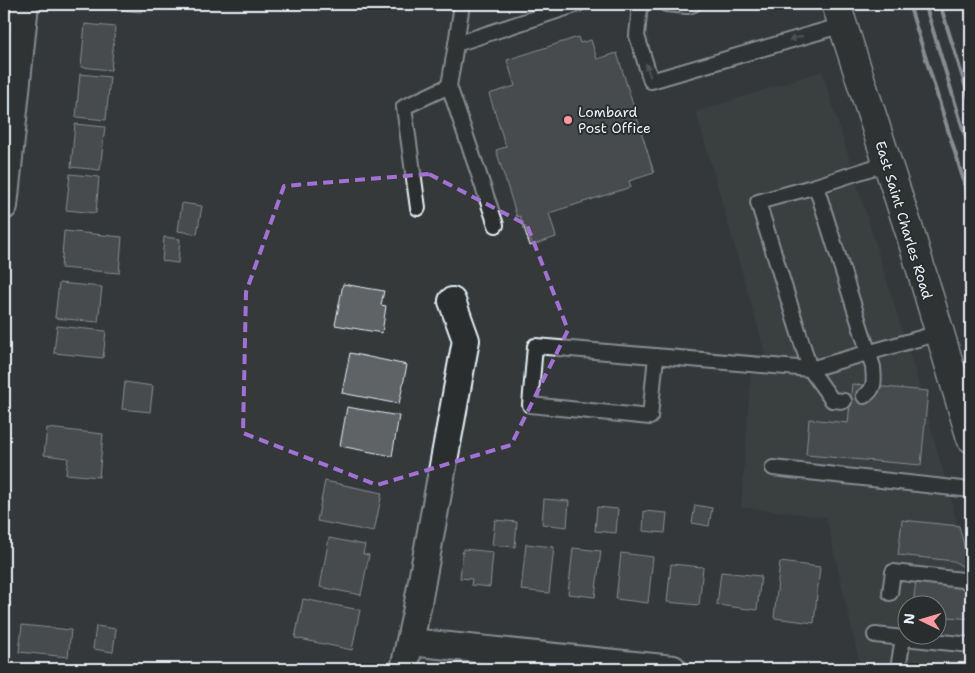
<svg xmlns="http://www.w3.org/2000/svg" width="975" height="673" viewBox="0 0 975 673" font-family="'Shantell Sans',sans-serif">
	<style>
		.built { fill: #424647; fill-rule: evenodd }
		.building { fill: #5f6365; stroke: #e8f1f8 }
		.lines { fill: none; stroke-linecap: round; stroke-linejoin: round }
		.lane-casing { stroke: #e8f1f8; stroke-width: 18 }
		.street-casing { stroke: #e8f1f8; stroke-width: 30 }
		.secondary-casing { stroke: #e8f1f8; stroke-width: 31 }
		.lane { stroke: #2a2d2e; stroke-width: 14 }
		.street { stroke: #2a2d2e; stroke-width: 26 }
		.secondary { stroke: #2a2d2e; stroke-width: 28 }
		.rail { stroke: #e8f1f8; stroke-width: 4 }
		.oneway { fill: #6c7275 }
		.marked { fill: none; stroke: #a171d3; stroke-width: 4; stroke-dasharray: 10 6; stroke-linejoin: round }
		.poi-dot { fill: #ff9aa2; stroke: #2a2d2e; stroke-width: 2 }
		.labels { text-anchor: middle; stroke-width: 4; stroke-linejoin: round; paint-order: stroke }
		.poi-label { font-size: 14px; fill: #e8f1f8; stroke: #2a2d2e; text-anchor: start }
		.street-label { font-size: 14px; fill: #e8f1f8; stroke: #2a2d2e }
	</style>
	<rect width="100%" height="100%" fill="#35393a"/>
	<filter id="ink" filterUnits="userSpaceOnUse"><feTurbulence type="fractalNoise" baseFrequency=".02" numOctaves="2"/><feDisplacementMap in="SourceGraphic" scale="10" xChannelSelector="R" yChannelSelector="G"/><feConvolveMatrix kernelMatrix="1 2 1 2 8 2 1 2 1" color-interpolation-filters="sRGB"/></filter>
	<g filter="url(#ink)">
		<path class="built" d="M822,71L920,388L971,573V669H861L826,517L741,507L751,371L771,373L696,112ZM908,606H938V636H908Z"/>
		<g class="building">
			<polygon points="88,4 142,4 141,12 88,7"/>
			<polygon points="85,24 115,27 111,70 81,67"/>
			<polygon points="578,37 580,43 591,40 597,59 617,53 654,173 629,181 631,187 549,213 556,237 530,246 520,216 517,217 496,150 506,147 489,94 515,86 507,60"/>
			<polygon points="80,74 110,77 106,120 76,117"/>
			<polygon points="75,124 105,127 100,170 71,167"/>
			<polygon points="70,174 99,177 96,213 66,210"/>
			<polygon points="182,203 202,206 197,234 178,231"/>
			<polygon points="64,231 122,237 119,273 61,268"/>
			<polygon points="164,237 180,239 178,263 162,261"/>
			<polygon points="59,283 102,287 98,322 55,318"/>
			<polygon points="343,284 384,291 381,305 386,306 382,333 335,325"/>
			<polygon points="57,326 106,331 103,358 54,353"/>
			<polygon points="350,353 407,365 399,404 342,393"/>
			<polygon points="125,382 153,386 150,412 122,409"/>
			<polygon points="852,384 928,391 921,465 806,455 809,419 848,423"/>
			<polygon points="347,407 399,416 392,456 340,446"/>
			<polygon points="47,428 103,434 99,477 66,474 68,458 44,455"/>
			<polygon points="325,481 382,493 374,532 317,521"/>
			<polygon points="544,499 569,501 567,527 542,524"/>
			<polygon points="695,505 712,508 709,526 692,523"/>
			<polygon points="597,507 618,509 616,533 595,531"/>
			<polygon points="644,511 667,513 665,533 643,531"/>
			<polygon points="495,520 517,522 515,547 492,545"/>
			<polygon points="902,520 959,526 971,572 954,561 898,555"/>
			<polygon points="329,538 365,545 363,554 369,555 361,595 320,587"/>
			<polygon points="526,544 554,547 549,593 521,590"/>
			<polygon points="573,548 601,551 595,597 568,594"/>
			<polygon points="463,549 493,552 490,587 471,585 472,579 460,578"/>
			<polygon points="621,553 653,557 648,603 616,599"/>
			<polygon points="780,562 820,567 814,623 774,618"/>
			<polygon points="671,564 703,567 699,605 667,602"/>
			<polygon points="721,572 761,576 757,610 717,605"/>
			<polygon points="916,580 971,586 971,619 938,616 938,606 913,606"/>
			<polygon points="303,599 360,610 352,650 295,638"/>
			<polygon points="22,625 71,630 68,657 19,652"/>
			<polygon points="96,626 116,629 113,652 93,649"/>
			<polygon points="295,665 317,669 294,669"/>
		</g>
		<g class="lines">
			<defs>
				<g id="lane">
					<polyline points="640,4 637,36 651,81 843,25"/>
					<polyline points="666,4 688,6 694,4"/>
					<polyline points="456,44 462,4"/>
					<polyline points="816,186 758,202 810,369 939,333"/>
					<polyline points="418,208 404,107 449,86"/>
					<polyline points="496,225 449,86 456,44 578,4"/>
					<polyline points="656,356 650,417 530,405 535,346 810,369 832,400 844,401"/>
					<path d="M864,396C876,389 874,379 873,367L816,186L887,163"/>
					<polyline points="773,468 971,490"/>
					<polyline points="890,593 893,572 971,581"/>
					<polyline points="875,635 971,645"/>
					<polyline points="898,669 903,638"/>
				</g>
				<g id="street">
					<polyline points="4,206 25,4"/>
					<polyline points="410,642 673,669"/>
					<polyline points="404,669 417,608 466,340 452,301"/>
				</g>
				<polyline id="secondary" points="836,4 911,236 971,438"/>
			</defs>
			<use href="#lane" class="lane-casing"/>
			<use href="#street" class="street-casing"/>
			<use href="#secondary" class="secondary-casing"/>
			<use href="#lane" class="lane"/>
			<use href="#street" class="street"/>
			<use href="#secondary" class="secondary"/>
			<g class="rail">
				<polyline points="909,4 971,204"/>
				<polyline points="925,4 971,155"/>
				<polyline points="940,4 971,104"/>
			</g>
		</g>
		<defs><path id="oneway-solid" d="M-6-.8H1V-3.2L6.5 0L1 3.2V.8H-6Z" transform="scale(1.25)"/></defs>
		<g class="oneway">
			<use href="#oneway-solid" transform="translate(796 38) rotate(164)"/>
			<use href="#oneway-solid" transform="translate(648 70) rotate(-108)"/>
		</g>
	</g>
	<path d="M0 0H975V673H0ZM429,174L527,225L568,330L511,445L377,485L243,433L246,292L284,186Z" fill="#35393a" fill-opacity=".55" fill-rule="evenodd"/>
	<path class="marked" d="M429,174L527,225L568,330L511,445L377,485L243,433L246,292L284,186Z"/>
	<circle class="poi-dot" cx="568" cy="120" r="5"/>
	<g class="labels">
		<g class="poi-label">
			<text x="578" y="117">Lombard<tspan x="578" dy="16">Post Office</tspan></text>
		</g>
		<g class="street-label">
			<text transform="translate(904 220) rotate(73)" y="5">East Saint Charles Road</text>
		</g>
	</g>
	<rect width="975" height="673" fill="none" stroke="#2a2d2e" stroke-width="20"/>
	<rect x="10" y="10" width="955" height="653" fill="none" stroke="#e8f1f8" stroke-width="2" filter="url(#ink)"/>
	<g transform="translate(922 620) rotate(275)"><circle r="24" fill="#2a2d2e" stroke="#767b7f"/>
	<path d="M0-4L9 19L0 12L-9 19Z" fill="#ff9aa2"/>
	<text y="-8" font-size="14" font-weight="bold" text-anchor="middle" fill="#e8f1f8">N</text>
	</g>
</svg>
